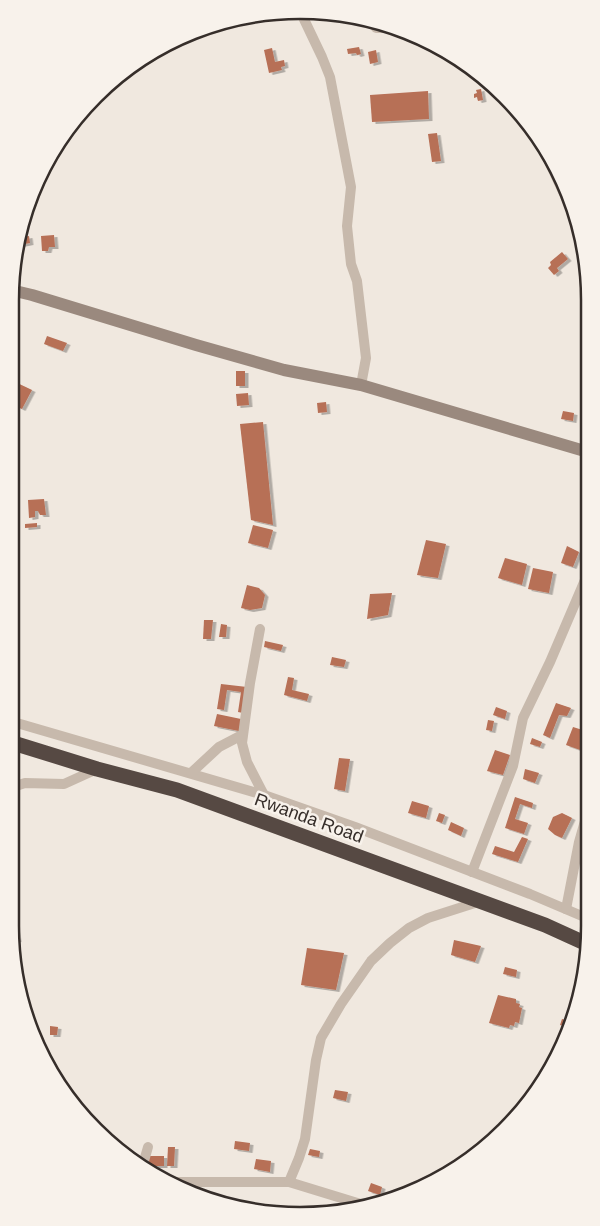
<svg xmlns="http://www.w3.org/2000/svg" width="600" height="1226" viewBox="0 0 600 1226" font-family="Arial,sans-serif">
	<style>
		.building { fill: #b76f56; filter: url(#shadow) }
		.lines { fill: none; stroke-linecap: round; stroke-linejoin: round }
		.street { stroke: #c7b9ac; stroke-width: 10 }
		.secondary { stroke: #9a897e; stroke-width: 12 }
		.highway { stroke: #564943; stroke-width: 15 }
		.labels { text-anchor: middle; stroke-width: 5; stroke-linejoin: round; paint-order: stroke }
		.street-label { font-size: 18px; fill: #362e2a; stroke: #f8f2eb }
		.rim { fill: none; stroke: #362e2a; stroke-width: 2.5 }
	</style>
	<defs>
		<filter id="shadow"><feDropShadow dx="3.5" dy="2" stdDeviation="0" flood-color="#0004"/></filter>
	</defs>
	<rect width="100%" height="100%" fill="#f0e8df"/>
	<g class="building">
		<polygon points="359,47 361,54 357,55 356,53 348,54 347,49"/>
		<polygon points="272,48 275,62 284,60 285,66 281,67 282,70 269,73 264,50"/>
		<polygon points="376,50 378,62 370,64 368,52"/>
		<polygon points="481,89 483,100 478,101 477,97 474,98 474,94 477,93 476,90"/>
		<polygon points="428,91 429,119 372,122 370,95"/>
		<polygon points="437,133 441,161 432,162 428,134"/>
		<polygon points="54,235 55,247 49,247 48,251 42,251 41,236"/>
		<polygon points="29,236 30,243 20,245 23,237"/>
		<polygon points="562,252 568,259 557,268 559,271 554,275 548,268 551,265 550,262"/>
		<polygon points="47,336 67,343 63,351 44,344"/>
		<rect x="236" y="371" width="9" height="15"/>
		<polygon points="13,381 32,390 22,409 10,403 11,387"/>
		<polygon points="248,393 249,405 237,406 236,394"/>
		<polygon points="326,402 327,412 318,413 317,403"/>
		<polygon points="563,411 574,413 573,421 561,419"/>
		<polygon points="263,422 273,525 251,520 240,424"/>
		<polygon points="44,499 46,515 40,515 38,511 35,511 35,517 29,518 28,500"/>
		<polygon points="37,523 37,527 25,528 25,524"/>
		<polygon points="253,525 273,530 268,548 248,543"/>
		<polygon points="426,540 446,544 438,578 417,575"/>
		<polygon points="567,546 579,552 573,567 561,563"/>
		<polygon points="505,558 527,564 522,585 498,578"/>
		<polygon points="533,568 553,572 549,593 528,589"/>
		<polygon points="247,585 259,588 265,595 262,608 250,610 241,608"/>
		<polygon points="392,593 388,615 367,619 370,594"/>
		<polygon points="204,620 213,620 211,639 203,639"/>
		<polygon points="221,624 227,625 226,637 219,637"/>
		<polygon points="265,641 283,645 281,651 264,647"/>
		<polygon points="332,657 346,660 344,667 330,665"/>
		<polygon points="288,677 294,678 292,690 309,694 307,701 284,695"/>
		<polygon points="221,684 247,687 243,713 238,712 241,692 227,690 224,710 217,709"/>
		<polygon points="556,703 571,708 567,716 559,715 550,738 543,735"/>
		<polygon points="496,707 507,711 505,719 493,715"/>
		<polygon points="584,707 589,709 589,716 582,713"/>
		<polygon points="217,714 241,719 239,731 214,726"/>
		<polygon points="488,720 494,721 492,731 486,730"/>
		<polygon points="573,727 589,732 583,751 566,745"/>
		<polygon points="532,738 542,742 540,747 530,744"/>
		<polygon points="495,750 510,755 503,775 487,771"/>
		<polygon points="339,758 350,759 345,791 334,789"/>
		<polygon points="525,769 539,773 535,783 523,779"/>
		<polygon points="515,797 533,803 532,808 520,804 515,819 528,823 524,834 505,828"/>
		<polygon points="412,801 429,806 426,818 408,813"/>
		<polygon points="439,813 445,815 442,823 436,821"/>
		<polygon points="562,813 572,818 562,838 555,835 548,829 553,817"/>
		<polygon points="451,822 464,828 461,836 448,830"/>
		<polygon points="522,837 528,839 518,862 492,854 495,846 514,852"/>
		<polygon points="16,930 18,940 12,941 11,931"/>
		<polygon points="454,940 481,946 475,962 451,955"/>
		<polygon points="307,948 344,953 336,990 301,985"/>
		<polygon points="505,967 517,970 516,977 503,974"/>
		<polygon points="498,995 516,999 516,1003 520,1004 519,1007 522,1008 519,1023 515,1022 514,1026 510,1025 509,1028 489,1023"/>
		<polygon points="562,1019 569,1021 567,1027 560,1025"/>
		<polygon points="50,1026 58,1027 57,1035 50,1035"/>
		<polygon points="335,1090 348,1092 346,1101 333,1098"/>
		<polygon points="235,1141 250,1143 249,1151 234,1149"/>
		<polygon points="168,1147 175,1147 174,1166 167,1166"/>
		<polygon points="310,1149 320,1151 319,1157 308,1155"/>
		<rect x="149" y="1156" width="15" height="10"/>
		<polygon points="256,1159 271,1161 270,1172 254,1169"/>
		<polygon points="371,1183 382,1187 380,1195 368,1191"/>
	</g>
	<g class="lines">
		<g class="street">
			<polyline points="301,13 322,57 330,77 351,187 347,226 351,264 357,281 366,358 361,385"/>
			<polyline points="375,26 376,28 384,28"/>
			<polyline points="536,133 576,220"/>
			<polyline points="260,629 250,683 242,743 247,762 264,795"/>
			<polyline points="10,721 264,795 355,827 530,894 589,919"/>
			<polyline points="191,773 219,747 242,735"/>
			<polyline points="10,788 25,783 64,784 97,769"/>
			<polyline points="472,872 513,766 523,718 550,662 588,573"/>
			<polyline points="566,909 579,842 589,807"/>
			<polyline points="142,1168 148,1147"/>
			<polyline points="174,1182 289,1182 364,1205"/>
			<polyline points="289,1182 299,1158 305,1139 316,1060 321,1038 341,1004 371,961 390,943 409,928 428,918 481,901"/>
		</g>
		<polyline class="secondary" points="11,290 32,295 196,345 284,370 361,385 588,452"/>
		<polyline class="highway" points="10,742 97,769 177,790 545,925 589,945"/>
	</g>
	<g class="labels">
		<g class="street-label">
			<text transform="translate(309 818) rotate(20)" y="6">Rwanda Road</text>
		</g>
	</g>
	<path d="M0 0H600V1226H0ZM300 19H300A281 281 0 0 1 581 300V926A281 281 0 0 1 300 1207H300A281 281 0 0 1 19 926V300A281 281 0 0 1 300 19Z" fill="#f8f2eb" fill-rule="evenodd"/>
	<path class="rim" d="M300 19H300A281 281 0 0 1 581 300V926A281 281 0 0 1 300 1207H300A281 281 0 0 1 19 926V300A281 281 0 0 1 300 19Z"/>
</svg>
